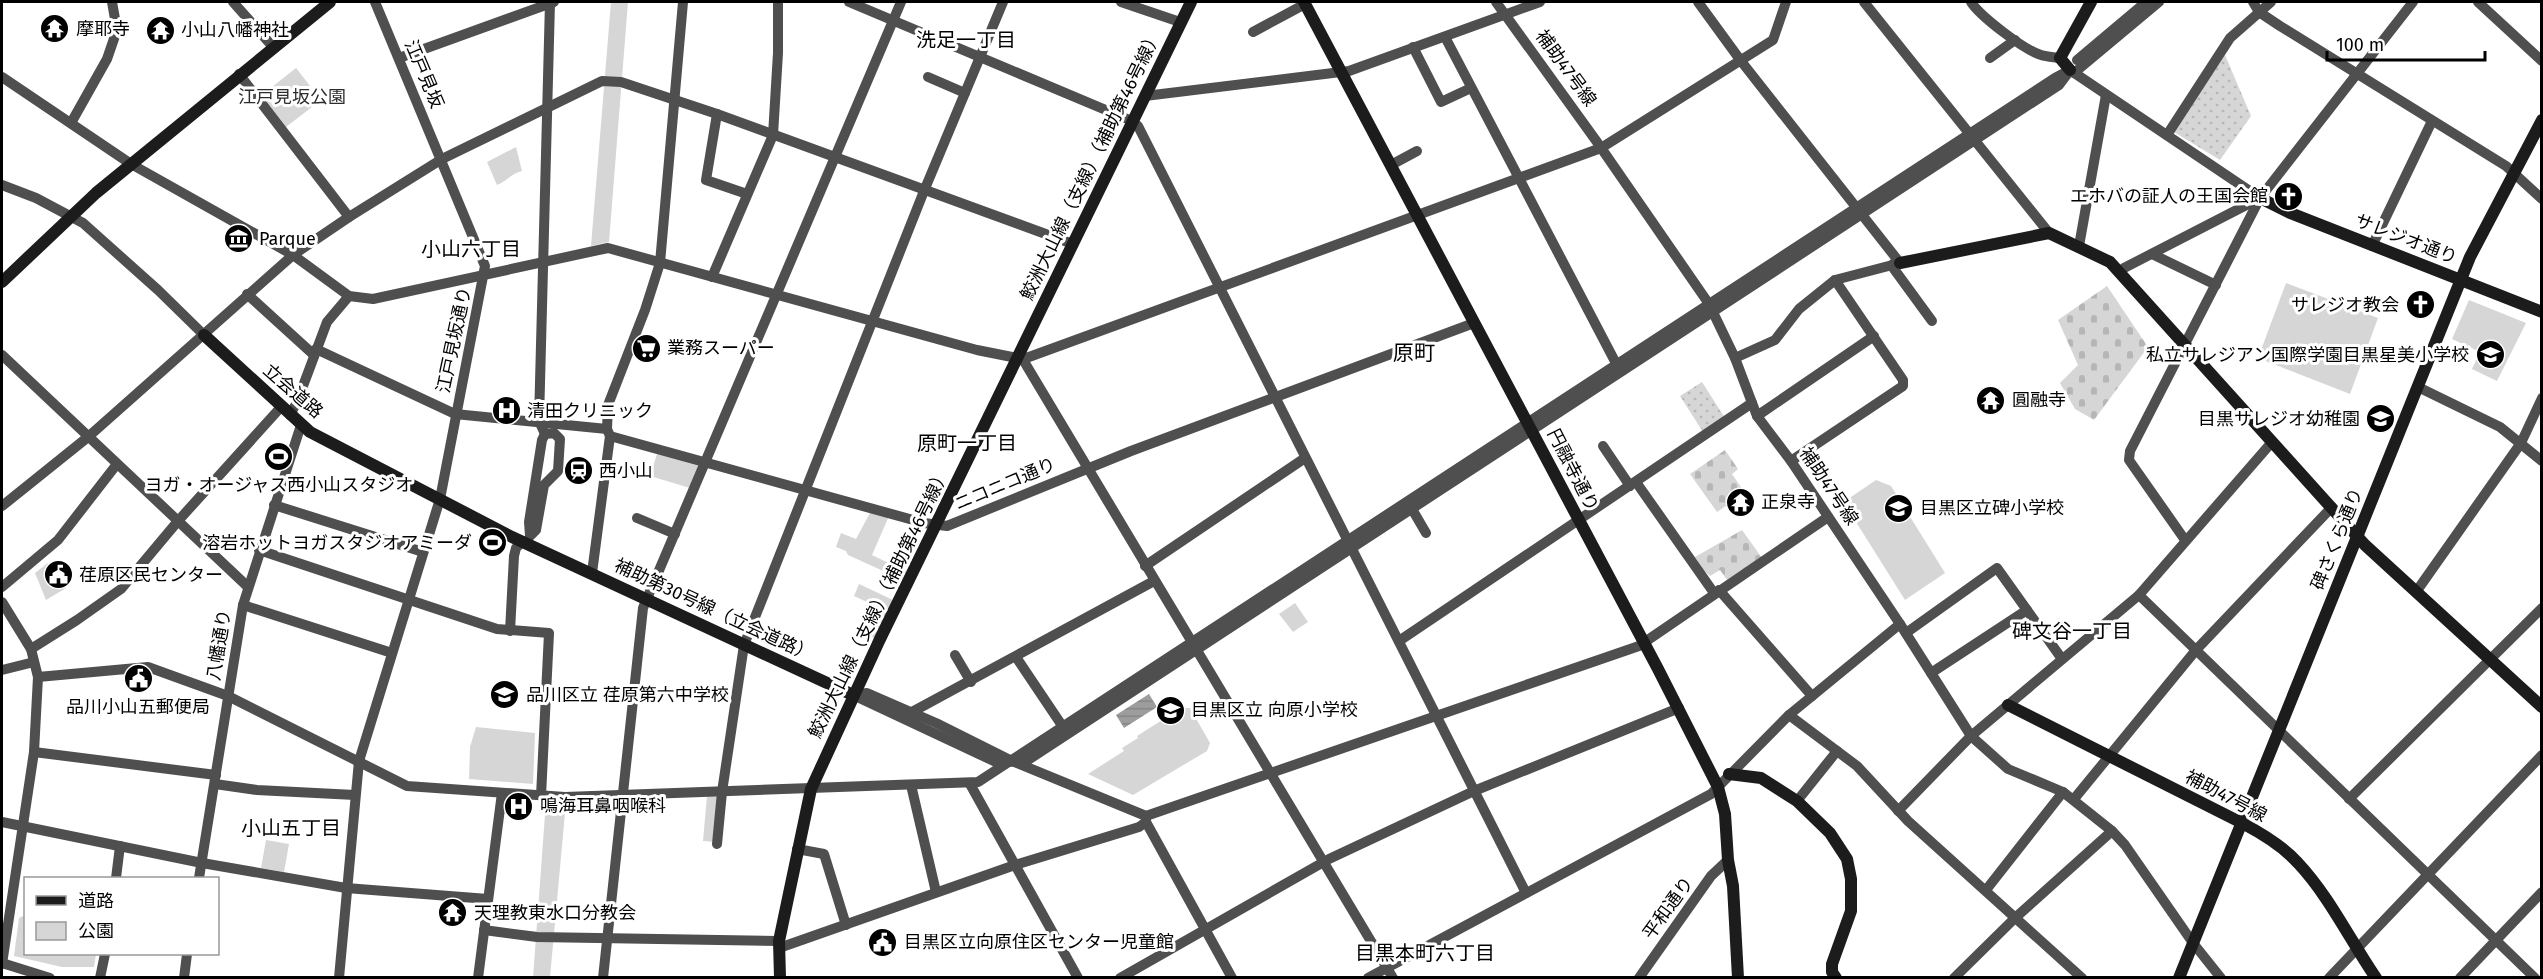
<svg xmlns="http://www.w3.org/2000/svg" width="2543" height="979" viewBox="0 0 2543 979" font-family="'Fira Sans','Noto Sans JP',sans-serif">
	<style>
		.green { fill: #d6d6d6 }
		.cemetery { fill: url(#cemetery-stones) }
		.garden { fill: url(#garden-dots) }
		.water { fill: url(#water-rules) }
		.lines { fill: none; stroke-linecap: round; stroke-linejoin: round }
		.street { stroke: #4f4f4f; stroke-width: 10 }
		.secondary { stroke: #1c1c1c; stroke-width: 12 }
		.labels { text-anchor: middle; stroke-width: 6; stroke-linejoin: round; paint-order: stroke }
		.poi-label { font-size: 18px; fill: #000; stroke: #fff; text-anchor: start }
		.street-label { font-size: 18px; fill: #000; stroke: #fff }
		.park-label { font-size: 18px; fill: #2d2d2d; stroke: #fff }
		.neighbourhood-label { font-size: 20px; fill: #000; stroke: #fff }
		.quarter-label { font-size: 21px; fill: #000; stroke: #fff }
	</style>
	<defs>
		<pattern id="cemetery-stones" width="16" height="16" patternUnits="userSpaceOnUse" patternTransform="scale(1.5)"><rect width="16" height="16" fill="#d6d6d6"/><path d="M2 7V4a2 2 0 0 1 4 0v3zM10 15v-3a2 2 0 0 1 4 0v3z" fill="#b6b6b6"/></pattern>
		<pattern id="garden-dots" width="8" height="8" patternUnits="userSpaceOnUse" patternTransform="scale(1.5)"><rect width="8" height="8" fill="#d6d6d6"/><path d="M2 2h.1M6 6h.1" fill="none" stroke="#b6b6b6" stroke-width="1.8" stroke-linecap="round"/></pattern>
		<pattern id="water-rules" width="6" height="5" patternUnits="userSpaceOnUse" patternTransform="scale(1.5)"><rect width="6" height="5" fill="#9d9d9d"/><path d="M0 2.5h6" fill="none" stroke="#858585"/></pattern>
	</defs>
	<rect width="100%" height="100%" fill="#fff"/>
	<g class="green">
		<polygon points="611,2 628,2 609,242 591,246"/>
		<polygon points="296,68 321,100 286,127 262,95"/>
		<path d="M516,147L522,171C512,173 507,181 497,185L487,162Z"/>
		<polygon points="2286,283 2378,318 2350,394 2258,358"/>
		<polygon points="2469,300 2526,323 2497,381 2472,369 2480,352 2452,339"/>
		<polygon points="657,454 699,466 690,488 650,476"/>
		<polygon points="1876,480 1891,486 1945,573 1905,600 1851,514 1851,497"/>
		<polygon points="871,511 889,516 872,555 907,572 903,580 848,555 846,551 836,547 841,533 856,539"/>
		<polygon points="48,563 66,588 46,600 35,573"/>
		<polygon points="859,584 893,600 888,612 854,596"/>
		<polygon points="1295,603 1308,622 1293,632 1279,614"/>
		<polygon points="876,609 888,614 876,639 858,631 864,619 870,622"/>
		<polygon points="1181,708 1190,708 1210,743 1207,751 1133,795 1088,774 1124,751 1122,748 1138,738 1137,736"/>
		<polygon points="476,727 535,733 533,784 469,779 470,747"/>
		<polygon points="707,796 720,796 716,842 703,841"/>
		<polygon points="546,801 566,802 550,977 533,978"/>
		<polygon points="266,840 289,844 284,872 261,868"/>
		<polygon points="25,915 26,954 96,954 94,967 62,967 14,956 19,918"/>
	</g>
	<g class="cemetery">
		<polygon points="2107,286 2148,347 2094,420 2075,409 2060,383 2078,365 2058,320"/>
		<polygon points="1725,450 1738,469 1732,474 1745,493 1717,512 1690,474"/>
		<polygon points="1742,530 1762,558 1727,580 1720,570 1710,576 1703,570 1695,557"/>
	</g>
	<g class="garden">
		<polygon points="2225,55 2251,116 2220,160 2174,132"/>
		<polygon points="1702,382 1725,418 1703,432 1680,396"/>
	</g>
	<polygon class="water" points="1149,694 1157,707 1124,728 1116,715"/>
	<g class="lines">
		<g class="street">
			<polyline points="233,2 273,47"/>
			<polyline points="849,2 1132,121 1138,126 1526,893"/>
			<polyline points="1121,2 1180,22"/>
			<polyline points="1496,2 1597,142 1709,304 1735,358 1757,416 1791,461 1900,624 1971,736 2008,769 2063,792 2112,831 2125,845 2193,943 2221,978"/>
			<polyline points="1698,2 1741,61 1900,263 1835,280 1799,309 1775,340 1735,358"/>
			<polyline points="1864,2 2049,233"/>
			<path d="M1971,2C1980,16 2024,50 2041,55C2047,57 2054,57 2060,58"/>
			<polyline points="2253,2 2259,12 2280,26 2506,166 2542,199"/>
			<polyline points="2478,2 2542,61"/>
			<polyline points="1253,32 1305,4"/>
			<polyline points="1445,37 1620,371"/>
			<polyline points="1413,47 1441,102 1471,88"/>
			<polyline points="399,58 554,2"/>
			<polyline points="1990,58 2015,40"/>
			<polyline points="2077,60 2146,2"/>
			<polyline points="2070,70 2260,198"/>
			<polyline points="2074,73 2159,2"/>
			<polyline points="239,74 349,217"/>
			<polyline points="2,77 131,164 293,255 349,296 373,299 608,248 977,350 1017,358 1029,357 1601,148 1773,40 1786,2"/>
			<polyline points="928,77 965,93"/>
			<polyline points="1145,96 1349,71 1540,2"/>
			<polyline points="717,114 706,180 747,194"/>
			<polyline points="71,123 107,59 117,30 112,2"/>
			<polyline points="2167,135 2230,38 2271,2"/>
			<polyline points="1391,165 1417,151"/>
			<polyline points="2,185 36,198 83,223 158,290 204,335"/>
			<polyline points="2079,246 2106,95"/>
			<polyline points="2372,246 2432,121"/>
			<polyline points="2152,254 2216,285"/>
			<polyline points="1893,264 1894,269 1932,321"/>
			<polyline points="2120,272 2124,268 2260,198"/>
			<polyline points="712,277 773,135 778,53 778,2"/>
			<polyline points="247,294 314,355"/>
			<polyline points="316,349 455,414 607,429"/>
			<polyline points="2,355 247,586"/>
			<polyline points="1022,358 1393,978"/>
			<polyline points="2418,387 2500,427 2542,461"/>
			<polyline points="290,415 297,402 327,322 349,296"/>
			<polyline points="1757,416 1874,336"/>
			<polygon points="554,433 560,439 558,471 544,485 536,530 530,536 529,522 542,440 545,434"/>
			<polyline points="545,434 539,421 550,2"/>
			<polyline points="610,436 924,523 947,526 1131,451 1474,323"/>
			<polyline points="1603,446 1630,486"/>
			<polyline points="1791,461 1903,386 1903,380 1835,280"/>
			<polyline points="1636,482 1714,593"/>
			<polyline points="274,505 423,552"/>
			<polyline points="2,506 88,437 293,255 349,217 442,159 602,81 621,82 717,114 1073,244"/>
			<polyline points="1412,509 1426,533"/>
			<polyline points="637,518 675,534"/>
			<polyline points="2185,540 2129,460 2130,451 2260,198 2413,2"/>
			<polyline points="259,550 497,629 549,633 541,796"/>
			<polyline points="1145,566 1305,458"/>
			<polyline points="592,573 610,436 607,429 608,405 645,310 660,263 683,2"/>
			<polyline points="2,587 58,540 117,464"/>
			<polyline points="1719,590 1812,696"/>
			<polyline points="2416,592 2521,443 2542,398"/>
			<polyline points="2139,595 2535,978"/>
			<polyline points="2,602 31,649 38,677 34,752 2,964"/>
			<polyline points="243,605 392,653"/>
			<polyline points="510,631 514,556 516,548 523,541"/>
			<polyline points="1906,633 1997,568 2062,659"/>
			<polyline points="1399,641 1752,403"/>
			<polyline points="31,649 77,620 121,589 178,521 281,407"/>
			<polyline points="955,655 971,682"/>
			<polyline points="1016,657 1063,727"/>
			<polyline points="2,670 34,662"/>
			<polyline points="1931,673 2027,610"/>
			<polyline points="38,677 148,667 228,696 407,786 565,797 978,782 2055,78 2070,70"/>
			<polyline points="853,695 998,763 1028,760 2059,85 2068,73"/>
			<polyline points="853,695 867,693 936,723 1012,761 1146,816 1639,646 1828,517"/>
			<polyline points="912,712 1154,581"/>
			<polyline points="1789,715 1857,766 1908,821 2082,978"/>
			<polyline points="34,752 216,775"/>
			<polyline points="215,784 257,790 355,795"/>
			<polyline points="970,784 1078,978"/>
			<polyline points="911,785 936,892"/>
			<polyline points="2074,799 2196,650 2332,507"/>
			<polyline points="2349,799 2542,608"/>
			<polyline points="1797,801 1837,751"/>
			<polyline points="1898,811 1971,736 2139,595 2272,442"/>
			<polyline points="1146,817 1146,822 1232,978"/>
			<polyline points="2,822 202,863 346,888 488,899"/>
			<polyline points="717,844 722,792 744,645 924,191 1003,2"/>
			<polyline points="797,849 824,854 846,925"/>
			<polyline points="116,878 120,846"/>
			<polyline points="199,878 243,605 301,425"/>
			<polyline points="1986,890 2063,792"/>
			<polyline points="484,930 537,937 779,941"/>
			<polyline points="779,948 1015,865 1139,827 1146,822"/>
			<polyline points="2,963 50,978"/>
			<polyline points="100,978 105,954"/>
			<polyline points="184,978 187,954"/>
			<polyline points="339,978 359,761 440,499 485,266 375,2"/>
			<polyline points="478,978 502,793"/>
			<polyline points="603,978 643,608 901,2"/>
			<polyline points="1120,978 1329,859 1474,791 1679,708"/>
			<polyline points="1368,978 1711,794 1789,715 1900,624"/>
			<polyline points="1639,978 1711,876 1728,860"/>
			<polyline points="1954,978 2015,918 2112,831"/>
			<polyline points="2329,978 2542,755"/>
			<polyline points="2460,978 2542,892"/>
		</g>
		<g class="secondary">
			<polyline points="1304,2 1658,669 1718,787 1725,814 1728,860 1733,886 1738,978"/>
			<polyline points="2070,70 2060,58 2091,2"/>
			<polyline points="2260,198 2288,212 2542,312"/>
			<polyline points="1900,263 2049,233 2110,262 2365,545 2542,707"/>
			<polyline points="2,282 96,193 330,2"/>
			<polyline points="204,335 310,432 512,537 853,695"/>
			<path d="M2008,705L2242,823C2261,833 2283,846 2298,863C2329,896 2350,940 2376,978"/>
			<polyline points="1729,774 1761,778 1797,801 1830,833 1847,859 1851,879 1851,911 1832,964 1832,972 1836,978"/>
			<polyline points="780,978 779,941 811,789 880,639 1191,2"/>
			<polyline points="2179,978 2470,257 2542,120"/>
		</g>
	</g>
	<defs>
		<symbol id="temple-disc" viewBox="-11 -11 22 22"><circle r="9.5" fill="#000" stroke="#fff"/><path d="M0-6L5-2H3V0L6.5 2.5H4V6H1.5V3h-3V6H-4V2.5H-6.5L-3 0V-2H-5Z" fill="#fff"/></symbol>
		<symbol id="church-disc" viewBox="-11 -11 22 22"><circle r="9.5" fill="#000" stroke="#fff"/><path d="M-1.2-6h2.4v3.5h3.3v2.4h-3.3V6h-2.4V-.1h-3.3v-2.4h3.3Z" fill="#fff"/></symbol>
		<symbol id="museum-disc" viewBox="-11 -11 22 22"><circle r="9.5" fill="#000" stroke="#fff"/><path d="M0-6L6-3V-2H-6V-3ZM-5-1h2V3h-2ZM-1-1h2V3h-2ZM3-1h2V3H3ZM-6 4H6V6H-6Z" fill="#fff"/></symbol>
		<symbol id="supermarket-disc" viewBox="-11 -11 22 22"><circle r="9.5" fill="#000" stroke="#fff"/><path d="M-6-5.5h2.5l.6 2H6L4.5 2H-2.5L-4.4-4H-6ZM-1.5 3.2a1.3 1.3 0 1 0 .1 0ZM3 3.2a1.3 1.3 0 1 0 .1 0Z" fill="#fff"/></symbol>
		<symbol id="school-disc" viewBox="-11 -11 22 22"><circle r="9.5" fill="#000" stroke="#fff"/><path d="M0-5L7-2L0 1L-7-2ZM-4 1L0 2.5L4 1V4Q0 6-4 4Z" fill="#fff"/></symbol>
		<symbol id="hospital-disc" viewBox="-11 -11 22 22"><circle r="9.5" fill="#000" stroke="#fff"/><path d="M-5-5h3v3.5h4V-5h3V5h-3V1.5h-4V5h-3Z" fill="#fff"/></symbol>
		<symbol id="stadium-disc" viewBox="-11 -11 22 22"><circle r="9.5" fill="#000" stroke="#fff"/><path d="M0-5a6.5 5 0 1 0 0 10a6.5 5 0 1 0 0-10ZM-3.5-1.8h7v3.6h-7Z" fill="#fff"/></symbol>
		<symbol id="station-disc" viewBox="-11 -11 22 22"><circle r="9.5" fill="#000" stroke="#fff"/><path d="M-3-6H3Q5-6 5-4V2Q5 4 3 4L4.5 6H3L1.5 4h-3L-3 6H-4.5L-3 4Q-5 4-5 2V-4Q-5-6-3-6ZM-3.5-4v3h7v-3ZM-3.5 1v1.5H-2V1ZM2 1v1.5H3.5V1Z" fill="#fff"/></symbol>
		<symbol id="civic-disc" viewBox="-11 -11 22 22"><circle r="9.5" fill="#000" stroke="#fff"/><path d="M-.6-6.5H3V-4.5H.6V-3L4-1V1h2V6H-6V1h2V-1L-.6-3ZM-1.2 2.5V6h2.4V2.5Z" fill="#fff"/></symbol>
	</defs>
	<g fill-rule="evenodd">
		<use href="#temple-disc" x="38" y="12" width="33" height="33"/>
		<use href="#temple-disc" x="144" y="14" width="33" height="33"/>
		<use href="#church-disc" x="2272" y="180" width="33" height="33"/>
		<use href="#museum-disc" x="222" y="222" width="33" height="33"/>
		<use href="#church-disc" x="2404" y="288" width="33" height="33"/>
		<use href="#supermarket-disc" x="630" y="332" width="33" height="33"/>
		<use href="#school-disc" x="2474" y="338" width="33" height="33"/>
		<use href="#temple-disc" x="1974" y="384" width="33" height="33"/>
		<use href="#hospital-disc" x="490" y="394" width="33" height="33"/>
		<use href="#school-disc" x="2364" y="402" width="33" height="33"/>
		<use href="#stadium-disc" x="262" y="440" width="33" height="33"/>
		<use href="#station-disc" x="562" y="454" width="33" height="33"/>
		<use href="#temple-disc" x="1724" y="486" width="33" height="33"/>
		<use href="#school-disc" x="1882" y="492" width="33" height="33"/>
		<use href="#stadium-disc" x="476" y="526" width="33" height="33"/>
		<use href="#civic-disc" x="42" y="558" width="33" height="33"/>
		<use href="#civic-disc" x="122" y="662" width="33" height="33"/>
		<use href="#school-disc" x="488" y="678" width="33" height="33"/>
		<use href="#school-disc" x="1154" y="694" width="33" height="33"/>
		<use href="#hospital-disc" x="502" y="790" width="33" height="33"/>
		<use href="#temple-disc" x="436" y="896" width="33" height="33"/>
		<use href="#civic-disc" x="866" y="926" width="33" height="33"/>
	</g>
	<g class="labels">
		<g class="poi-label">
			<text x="76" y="35">摩耶寺</text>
			<text x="181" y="36">小山八幡神社</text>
			<text x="2268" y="202" text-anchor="end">エホバの証人の王国会館</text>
			<text x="259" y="245">Parque</text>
			<text x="2399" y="311" text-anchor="end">サレジオ教会</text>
			<text x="667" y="354">業務スーパー</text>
			<text x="2469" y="361" text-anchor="end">私立サレジアン国際学園目黒星美小学校</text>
			<text x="2012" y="406">圓融寺</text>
			<text x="527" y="417">清田クリニック</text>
			<text x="2360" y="425" text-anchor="end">目黒サレジオ幼稚園</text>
			<text x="599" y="477">西小山</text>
			<text x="279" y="491" text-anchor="middle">ヨガ・オージャス西小山スタジオ</text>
			<text x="1761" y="508">正泉寺</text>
			<text x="1920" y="514">目黒区立碑小学校</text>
			<text x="472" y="549" text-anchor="end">溶岩ホットヨガスタジオアミーダ</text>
			<text x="79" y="581">荏原区民センター</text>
			<text x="526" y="701">品川区立 荏原第六中学校</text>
			<text x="138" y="713" text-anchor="middle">品川小山五郵便局</text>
			<text x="1191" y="716">目黒区立 向原小学校</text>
			<text x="540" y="812">鳴海耳鼻咽喉科</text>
			<text x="474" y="919">天理教東水口分教会</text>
			<text x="904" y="948">目黒区立向原住区センター児童館</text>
		</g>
		<g class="street-label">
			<text transform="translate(1566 68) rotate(54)" y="6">補助47号線</text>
			<text transform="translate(424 74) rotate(67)" y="6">江戸見坂</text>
			<text transform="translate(1091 165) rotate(-64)" y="6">鮫洲大山線（支線）（補助第46号線）</text>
			<text transform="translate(2406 239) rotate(21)" y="6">サレジオ通り</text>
			<text transform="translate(454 340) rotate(-78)" y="6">江戸見坂通り</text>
			<text transform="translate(293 391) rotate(41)" y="6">立会道路</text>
			<text transform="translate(1573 470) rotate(63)" y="6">円融寺通り</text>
			<text transform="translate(1005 484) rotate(-23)" y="6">ニコニコ通り</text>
			<text transform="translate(1829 486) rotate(56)" y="6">補助47号線</text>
			<text transform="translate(2337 539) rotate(-68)" y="6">碑さくら通り</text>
			<text transform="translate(879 603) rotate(-64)" y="6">鮫洲大山線（支線）（補助第46号線）</text>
			<text transform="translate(714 610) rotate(25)" y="6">補助第30号線（立会道路）</text>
			<text transform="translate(219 645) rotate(-81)" y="6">八幡通り</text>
			<text transform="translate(2226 796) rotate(28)" y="6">補助47号線</text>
			<text transform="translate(1668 908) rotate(-54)" y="6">平和通り</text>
		</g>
		<g class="park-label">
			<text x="292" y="103">江戸見坂公園</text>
		</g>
		<g class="neighbourhood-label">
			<text x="966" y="47">洗足一丁目</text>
			<text x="471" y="256">小山六丁目</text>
			<text x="967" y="450">原町一丁目</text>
			<text x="2072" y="638">碑文谷一丁目</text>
			<text x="291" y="835">小山五丁目</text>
			<text x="1425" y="960">目黒本町六丁目</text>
		</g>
		<g class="quarter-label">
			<text x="1414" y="360">原町</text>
		</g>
	</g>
	<rect width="2543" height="979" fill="none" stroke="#000000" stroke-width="6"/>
	<rect x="24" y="877" width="195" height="78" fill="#ffffff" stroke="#999999" stroke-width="1.5"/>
	<rect x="36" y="896" width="30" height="9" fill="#1c1c1c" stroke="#999999" stroke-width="1.5"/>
	<text x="78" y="907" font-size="18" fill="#000000">道路</text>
	<rect x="36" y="922" width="30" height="18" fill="#d6d6d6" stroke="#999999" stroke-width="1.5"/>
	<text x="78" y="937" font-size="18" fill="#000000">公園</text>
	<path d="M2327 51v9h158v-9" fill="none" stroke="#000000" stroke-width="3"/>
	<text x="2336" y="51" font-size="18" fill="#000000" stroke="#ffffff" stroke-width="4.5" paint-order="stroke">100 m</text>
</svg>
